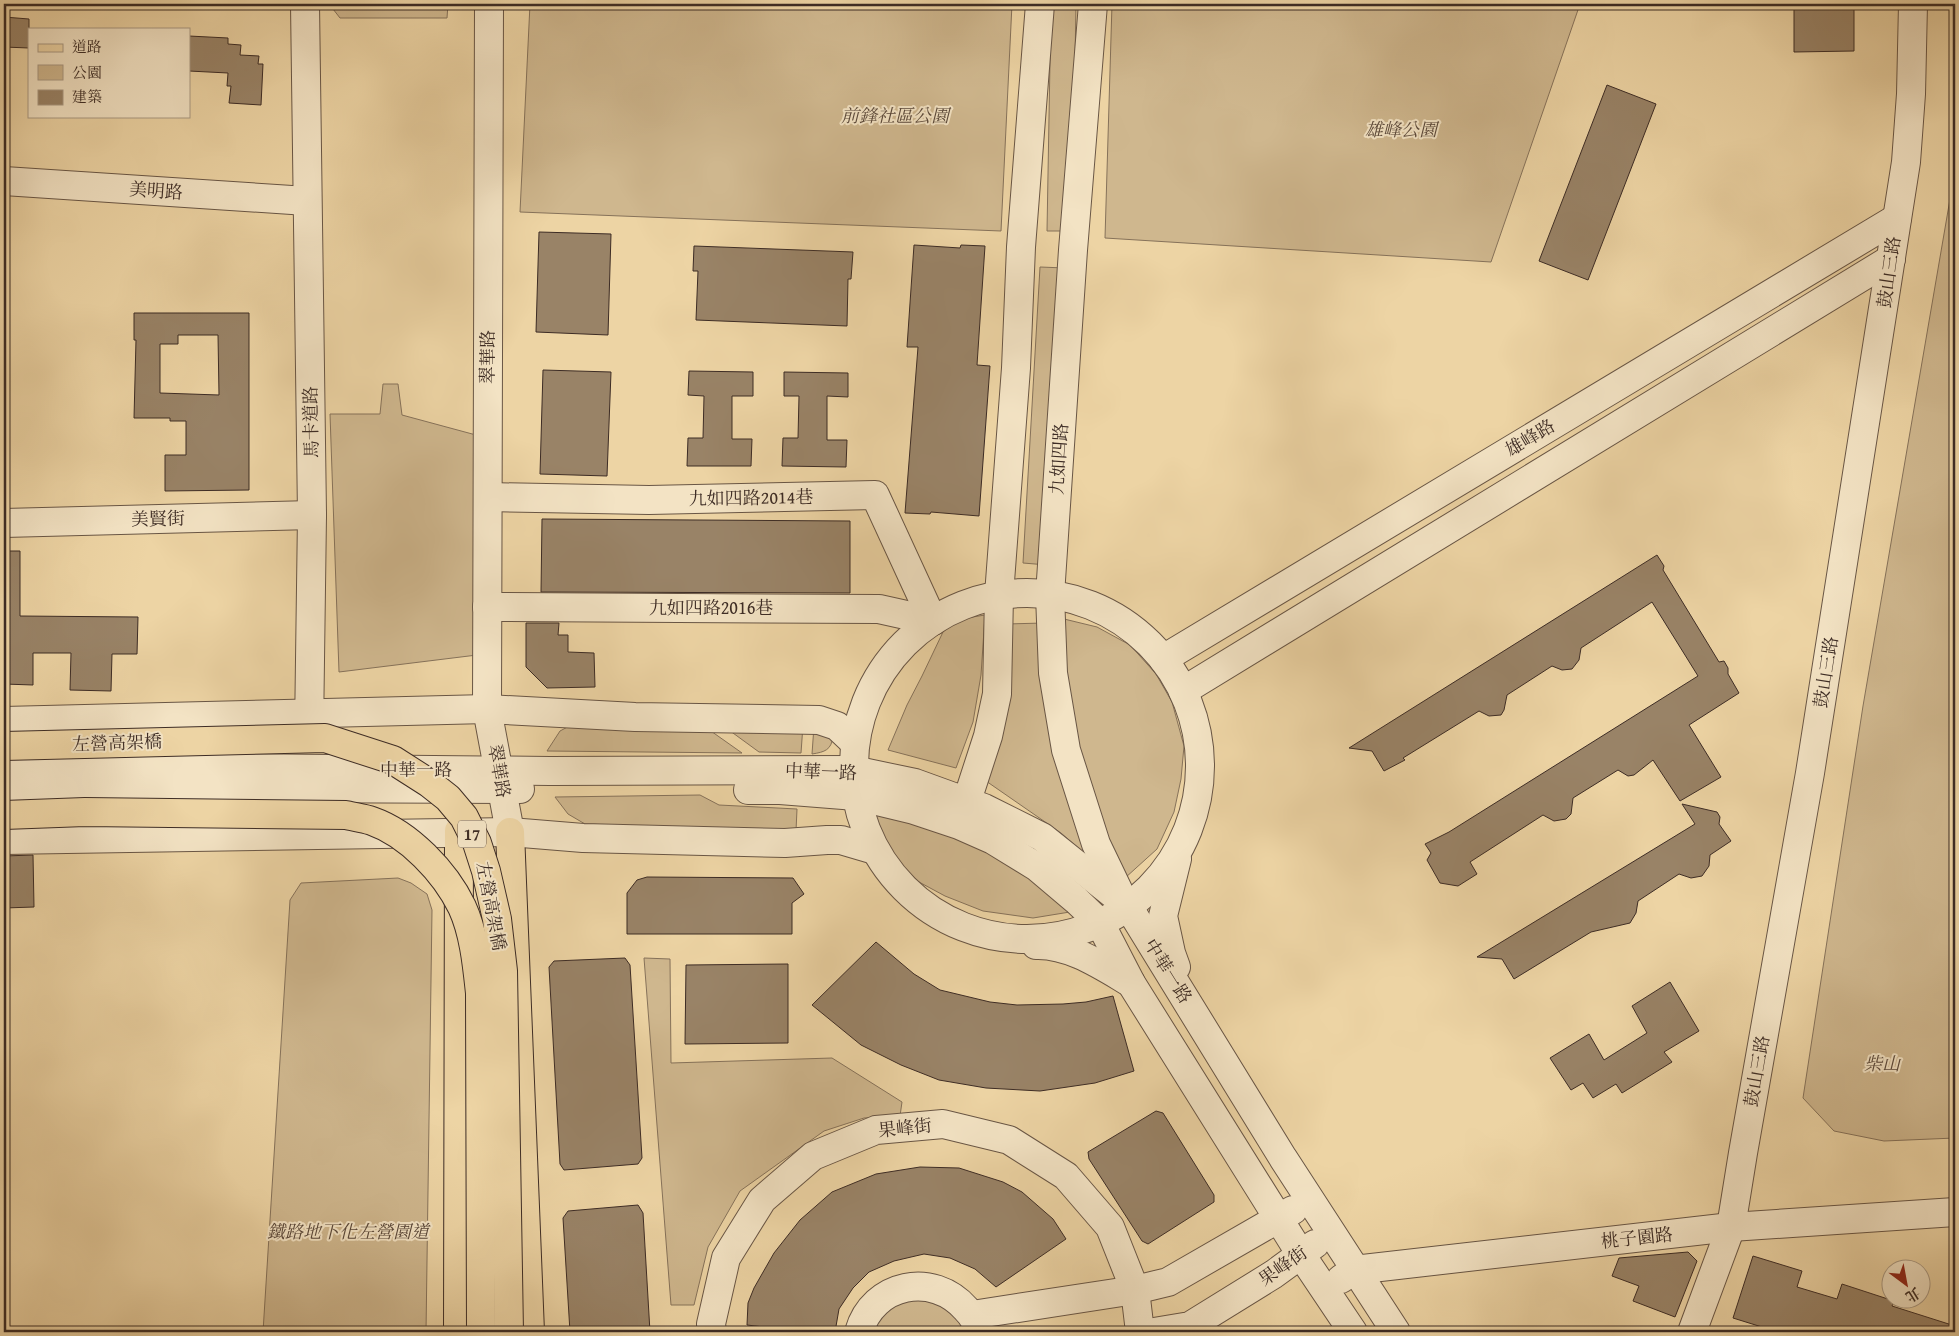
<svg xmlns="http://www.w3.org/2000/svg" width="1959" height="1336" viewBox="0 0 1959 1336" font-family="'Gentium Book Plus','Noto Serif TC',serif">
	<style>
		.green { fill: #cfb78e; stroke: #86725a }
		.building { fill: #998367; stroke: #3d2c25; fill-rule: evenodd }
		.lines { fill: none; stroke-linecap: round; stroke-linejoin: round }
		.minor-casing { stroke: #695645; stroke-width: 30 }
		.major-casing { stroke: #3d2c25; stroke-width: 30 }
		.minor { stroke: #f3e3c4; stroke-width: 28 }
		.major { stroke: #edd4a4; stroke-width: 28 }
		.major-bridge-casing { stroke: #3d2c25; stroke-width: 30; stroke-linecap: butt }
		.major-bridge { stroke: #edd4a4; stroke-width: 28 }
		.labels { text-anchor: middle; stroke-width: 4; stroke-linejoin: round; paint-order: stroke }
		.shield { fill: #f3e3c4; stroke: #746355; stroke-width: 1 }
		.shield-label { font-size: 16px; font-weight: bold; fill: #3d2c25 }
		.park-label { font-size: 18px; font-style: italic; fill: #5a483a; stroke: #f3e3c4 }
		.street-label { font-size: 18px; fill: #3d2c25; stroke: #f3e3c4 }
	</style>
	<rect width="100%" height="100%" fill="#edd4a4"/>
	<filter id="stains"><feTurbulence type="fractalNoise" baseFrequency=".004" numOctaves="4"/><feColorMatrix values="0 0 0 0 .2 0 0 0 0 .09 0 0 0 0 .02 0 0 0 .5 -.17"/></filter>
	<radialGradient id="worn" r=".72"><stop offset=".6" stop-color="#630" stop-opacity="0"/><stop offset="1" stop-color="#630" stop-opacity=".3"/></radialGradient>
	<g class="green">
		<polygon points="334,4 448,4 447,18 340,18 333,9"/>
		<polygon points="530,4 1012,4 1001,231 520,212"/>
		<polygon points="1051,4 1076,4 1072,231 1047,231"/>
		<polygon points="1112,4 1580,4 1491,262 1105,238"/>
		<polygon points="1955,170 1955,1138 1884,1141 1834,1131 1803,1098 1863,706"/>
		<polygon points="1040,267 1065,268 1047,565 1023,563"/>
		<polygon points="383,384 398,384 402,415 476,435 477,655 339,672 330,414 380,414"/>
		<polygon points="985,615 981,675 973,722 956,768 888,750 907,705 922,676 943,632 960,619"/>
		<polygon points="1060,618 1097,627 1130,645 1156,674 1172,702 1184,746 1181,779 1174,812 1157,849 1125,878 1093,802 1070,728"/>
		<polygon points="1044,623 1092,860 1061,833 986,781 1006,624"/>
		<polygon points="575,723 701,724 742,753 547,751 560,731"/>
		<polygon points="722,725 803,725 801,753 759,752"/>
		<path d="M814,726L833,737C831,750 825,752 812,754Z"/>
		<polygon points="700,795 719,805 797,809 796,831 585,824 568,814 555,797"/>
		<polygon points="868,806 994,850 1076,911 1033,918 983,911 945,896 919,882 901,866 876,827"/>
		<polygon points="398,878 411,883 427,894 432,910 426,1332 263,1332 290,900 301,883"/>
		<polygon points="644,958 670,959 671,1063 832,1058 902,1102 900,1116 864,1118 824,1131 740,1191 708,1247 694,1305 671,1305"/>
		<path d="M932,1299L959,1317L966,1332H872C893,1299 894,1301 932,1299Z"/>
	</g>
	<g class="building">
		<polygon points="1794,4 1854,4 1854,51 1794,52"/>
		<polygon points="4,17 29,19 29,48 4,47"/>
		<polygon points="189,36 228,38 228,44 241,45 240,55 259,56 258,64 263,64 261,105 229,103 231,86 227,86 228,73 189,71"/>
		<polygon points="1607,85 1656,104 1588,280 1539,261"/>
		<polygon points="539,232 611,234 608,335 536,332"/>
		<polygon points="914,245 960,248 961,245 985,246 977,365 990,366 979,516 931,512 930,514 905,513 918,347 907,347"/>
		<polygon points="694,246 853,252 851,279 848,279 847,326 696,320 698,271 693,271"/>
		<path d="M134,313H249V490L165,491V455H186V421H170V418H134L136,340H134ZM178,335H218L219,395L160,393V344H178Z"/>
		<polygon points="543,370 611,372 607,476 540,474"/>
		<polygon points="689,371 753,372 753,396 732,396 732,439 752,439 751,466 687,466 688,438 703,438 704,396 688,395"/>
		<polygon points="784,372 848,373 848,397 827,396 827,440 847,440 846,467 782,466 783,438 798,438 799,396 784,396"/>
		<polygon points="542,519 850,521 850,593 541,592"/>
		<polygon points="4,551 20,551 20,616 138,617 137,654 112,654 111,691 70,690 71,653 33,653 33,685 4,684"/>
		<polygon points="1657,555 1664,566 1663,570 1719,662 1724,661 1728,668 1728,674 1739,693 1689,725 1721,777 1680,801 1653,760 1634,775 1628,776 1618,770 1573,798 1571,814 1566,819 1554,821 1543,815 1470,862 1477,874 1458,886 1440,883 1427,860 1431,853 1425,844 1449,832 1698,676 1652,602 1581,648 1579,660 1572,669 1562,670 1552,666 1507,695 1504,710 1501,715 1489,716 1479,711 1403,758 1405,760 1384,771 1372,751 1349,748"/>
		<polygon points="526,623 559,623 558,635 568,635 568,652 594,653 595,687 547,688 526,667"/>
		<polygon points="1682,804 1717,812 1720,817 1719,824 1731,841 1710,855 1709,866 1702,876 1691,878 1679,874 1638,901 1636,913 1630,923 1591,932 1514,979 1502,959 1477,957 1695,824"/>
		<polygon points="33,855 34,907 4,908 4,856"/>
		<polygon points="647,877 793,878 804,894 792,903 792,934 627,934 627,893 637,880"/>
		<polygon points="876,942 914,974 940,990 990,1002 1017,1005 1063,1004 1086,1002 1113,996 1134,1071 1095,1083 1040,1091 986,1088 939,1080 901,1065 861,1045 812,1005"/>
		<polygon points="625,958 630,965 642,1158 638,1164 564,1170 560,1164 549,967 554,961"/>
		<polygon points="788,964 788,1043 685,1044 686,965"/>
		<polygon points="1670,982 1699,1031 1664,1052 1672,1062 1622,1093 1616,1084 1593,1098 1583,1083 1571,1090 1550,1058 1589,1034 1604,1060 1647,1033 1632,1006"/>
		<polygon points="1156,1111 1163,1113 1214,1195 1214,1202 1148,1244 1142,1241 1089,1159 1088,1152"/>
		<polygon points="920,1167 959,1168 1003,1182 1022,1192 1053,1219 1066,1239 996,1287 975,1269 950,1258 924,1254 894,1261 869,1272 853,1288 839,1309 835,1332 805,1332 747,1325 748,1303 754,1288 774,1253 800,1220 832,1192 876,1174"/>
		<polygon points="638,1205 643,1213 650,1332 570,1332 563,1218 568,1211"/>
		<polygon points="1688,1252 1697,1261 1675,1317 1633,1301 1639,1286 1612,1276 1619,1258"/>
		<polygon points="1753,1256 1802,1271 1797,1287 1837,1299 1842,1284 1894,1301 1892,1306 1955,1326 1955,1332 1778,1332 1733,1318"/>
	</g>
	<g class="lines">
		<defs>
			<g id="minor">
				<polyline points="305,4 312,515 309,732"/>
				<polyline points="489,4 487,709 510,832"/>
				<polyline points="1093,4 1073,250 1050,595 1053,673 1066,750 1096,844 1121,896"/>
				<polyline points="4,181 307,201"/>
				<polyline points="488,497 649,500 875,495 933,621"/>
				<polyline points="4,523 312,515"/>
				<circle cx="1027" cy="766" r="173"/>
				<polyline points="487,607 879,609 933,621"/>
				<polyline points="1163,659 1897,218"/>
				<polyline points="1183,691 1891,259"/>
				<polyline points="4,721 487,709 635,717 819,720 837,726 855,743"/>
				<polyline points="4,766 550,771 853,770 915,783 984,808 1042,837 1128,906 1283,1158 1396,1332"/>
				<polyline points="748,790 780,790 856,796 914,810 959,825 993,840 1037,867 1076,900 1100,923 1131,983 1300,1253 1353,1332"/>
				<polyline points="4,792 239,788 520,789"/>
				<polyline points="961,819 988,736 997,694 999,595 1016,368 1021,247 1040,4"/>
				<polyline points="4,840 510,832 583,838 785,843 827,840 841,840 875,850"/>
				<path d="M1036,945C1070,944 1102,966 1131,983"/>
				<polyline points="1176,967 1171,953 1163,916 1177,859"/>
				<polyline points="1341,1279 1354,1270 1731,1227 1955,1212"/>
				<polyline points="972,1315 1135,1290 1168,1282 1293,1210"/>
				<polyline points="712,1332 711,1324 726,1258 762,1200 813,1156 876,1130 943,1124 1009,1140 1066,1176 1110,1227 1135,1290 1140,1332"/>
				<path d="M859,1332C873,1283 933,1271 966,1309C972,1315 977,1323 979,1332"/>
				<polyline points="1154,1332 1190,1326 1274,1274 1315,1244"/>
				<polyline points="1692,1332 1731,1227 1743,1153 1810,773 1906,162 1911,94 1913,4"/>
			</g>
			<g id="major">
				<polyline points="510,832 530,1332"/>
				<polyline points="458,1332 459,831"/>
			</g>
		</defs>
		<use href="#minor" class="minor-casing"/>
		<use href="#major" class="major-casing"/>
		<use href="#minor" class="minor"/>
		<use href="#major" class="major"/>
		<defs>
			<g id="major-bridge">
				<polyline points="4,746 325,738 393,760 429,783 448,798 464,817 477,843 486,871 497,919 503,971 509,1332"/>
				<path d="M4,815L85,812L346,815C354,817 364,818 372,821C409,834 445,872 462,907C474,933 477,965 480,993L481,1332"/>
			</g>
		</defs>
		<use href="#major-bridge" class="major-bridge-casing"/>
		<use href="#major-bridge" class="major-bridge"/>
	</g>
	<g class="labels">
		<rect class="shield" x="458" y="820.5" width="28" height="27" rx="4"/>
		<g class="shield-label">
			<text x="472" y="840">17</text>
		</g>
		<g class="park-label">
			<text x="895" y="122">前鋒社區公園</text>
			<text x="1401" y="136">雄峰公園</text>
			<text x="1882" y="1070">柴山</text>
			<text x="348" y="1238">鐵路地下化左營園道</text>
		</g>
		<g class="street-label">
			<text transform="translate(156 191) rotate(4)" y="6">美明路</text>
			<text transform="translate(1889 272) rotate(-82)" y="6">鼓山三路</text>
			<text transform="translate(488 357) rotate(-90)" y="6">翠華路</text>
			<text transform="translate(311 422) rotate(-91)" y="6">馬卡道路</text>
			<text transform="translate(1530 438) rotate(-31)" y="6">雄峰路</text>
			<text transform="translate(1059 459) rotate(-86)" y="6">九如四路</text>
			<text transform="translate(751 498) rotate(-1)" y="6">九如四路2014巷</text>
			<text transform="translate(158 519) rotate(-1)" y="6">美賢街</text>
			<text x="711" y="614">九如四路2016巷</text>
			<text transform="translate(1826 672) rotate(-81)" y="6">鼓山三路</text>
			<text transform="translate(117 743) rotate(-2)" y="6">左營高架橋</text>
			<text x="416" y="776">中華一路</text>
			<text transform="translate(499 771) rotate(80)" y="6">翠華路</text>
			<text transform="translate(821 772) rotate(2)" y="6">中華一路</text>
			<text transform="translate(491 906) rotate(79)" y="6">左營高架橋</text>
			<text transform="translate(1168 971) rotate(58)" y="6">中華一路</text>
			<text transform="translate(1757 1071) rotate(-80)" y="6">鼓山三路</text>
			<text transform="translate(905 1128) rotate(-6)" y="6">果峰街</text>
			<text transform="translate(1637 1238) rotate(-6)" y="6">桃子園路</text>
			<text transform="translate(1283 1266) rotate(-35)" y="6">果峰街</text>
		</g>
	</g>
	<rect width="1959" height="1336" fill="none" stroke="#edd4a4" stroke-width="20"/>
	<rect x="5" y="5" width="1949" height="1326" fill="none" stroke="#3d2c25" stroke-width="2.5"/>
	<rect x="10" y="10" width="1939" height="1316" fill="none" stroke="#3d2c25"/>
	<rect x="28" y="28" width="162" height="90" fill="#f3e3c4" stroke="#aa9a84"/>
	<rect x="38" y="44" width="25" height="8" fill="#edd4a4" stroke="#aa9a84"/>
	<text x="72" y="52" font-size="15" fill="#3d2c25">道路</text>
	<rect x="38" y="65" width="25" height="15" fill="#cfb78e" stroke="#aa9a84"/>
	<text x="72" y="78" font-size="15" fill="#3d2c25">公園</text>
	<rect x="38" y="90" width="25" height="15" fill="#998367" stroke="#aa9a84"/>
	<text x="72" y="102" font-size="15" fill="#3d2c25">建築</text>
	<g transform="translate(1906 1284) rotate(148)"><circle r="24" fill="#f3e3c4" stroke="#aa9a84"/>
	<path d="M0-4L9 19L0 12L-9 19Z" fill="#8f2418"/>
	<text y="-8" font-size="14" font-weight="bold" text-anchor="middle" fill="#3d2c25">北</text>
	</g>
	<rect width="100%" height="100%" filter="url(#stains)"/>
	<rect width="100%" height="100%" fill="url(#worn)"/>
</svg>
